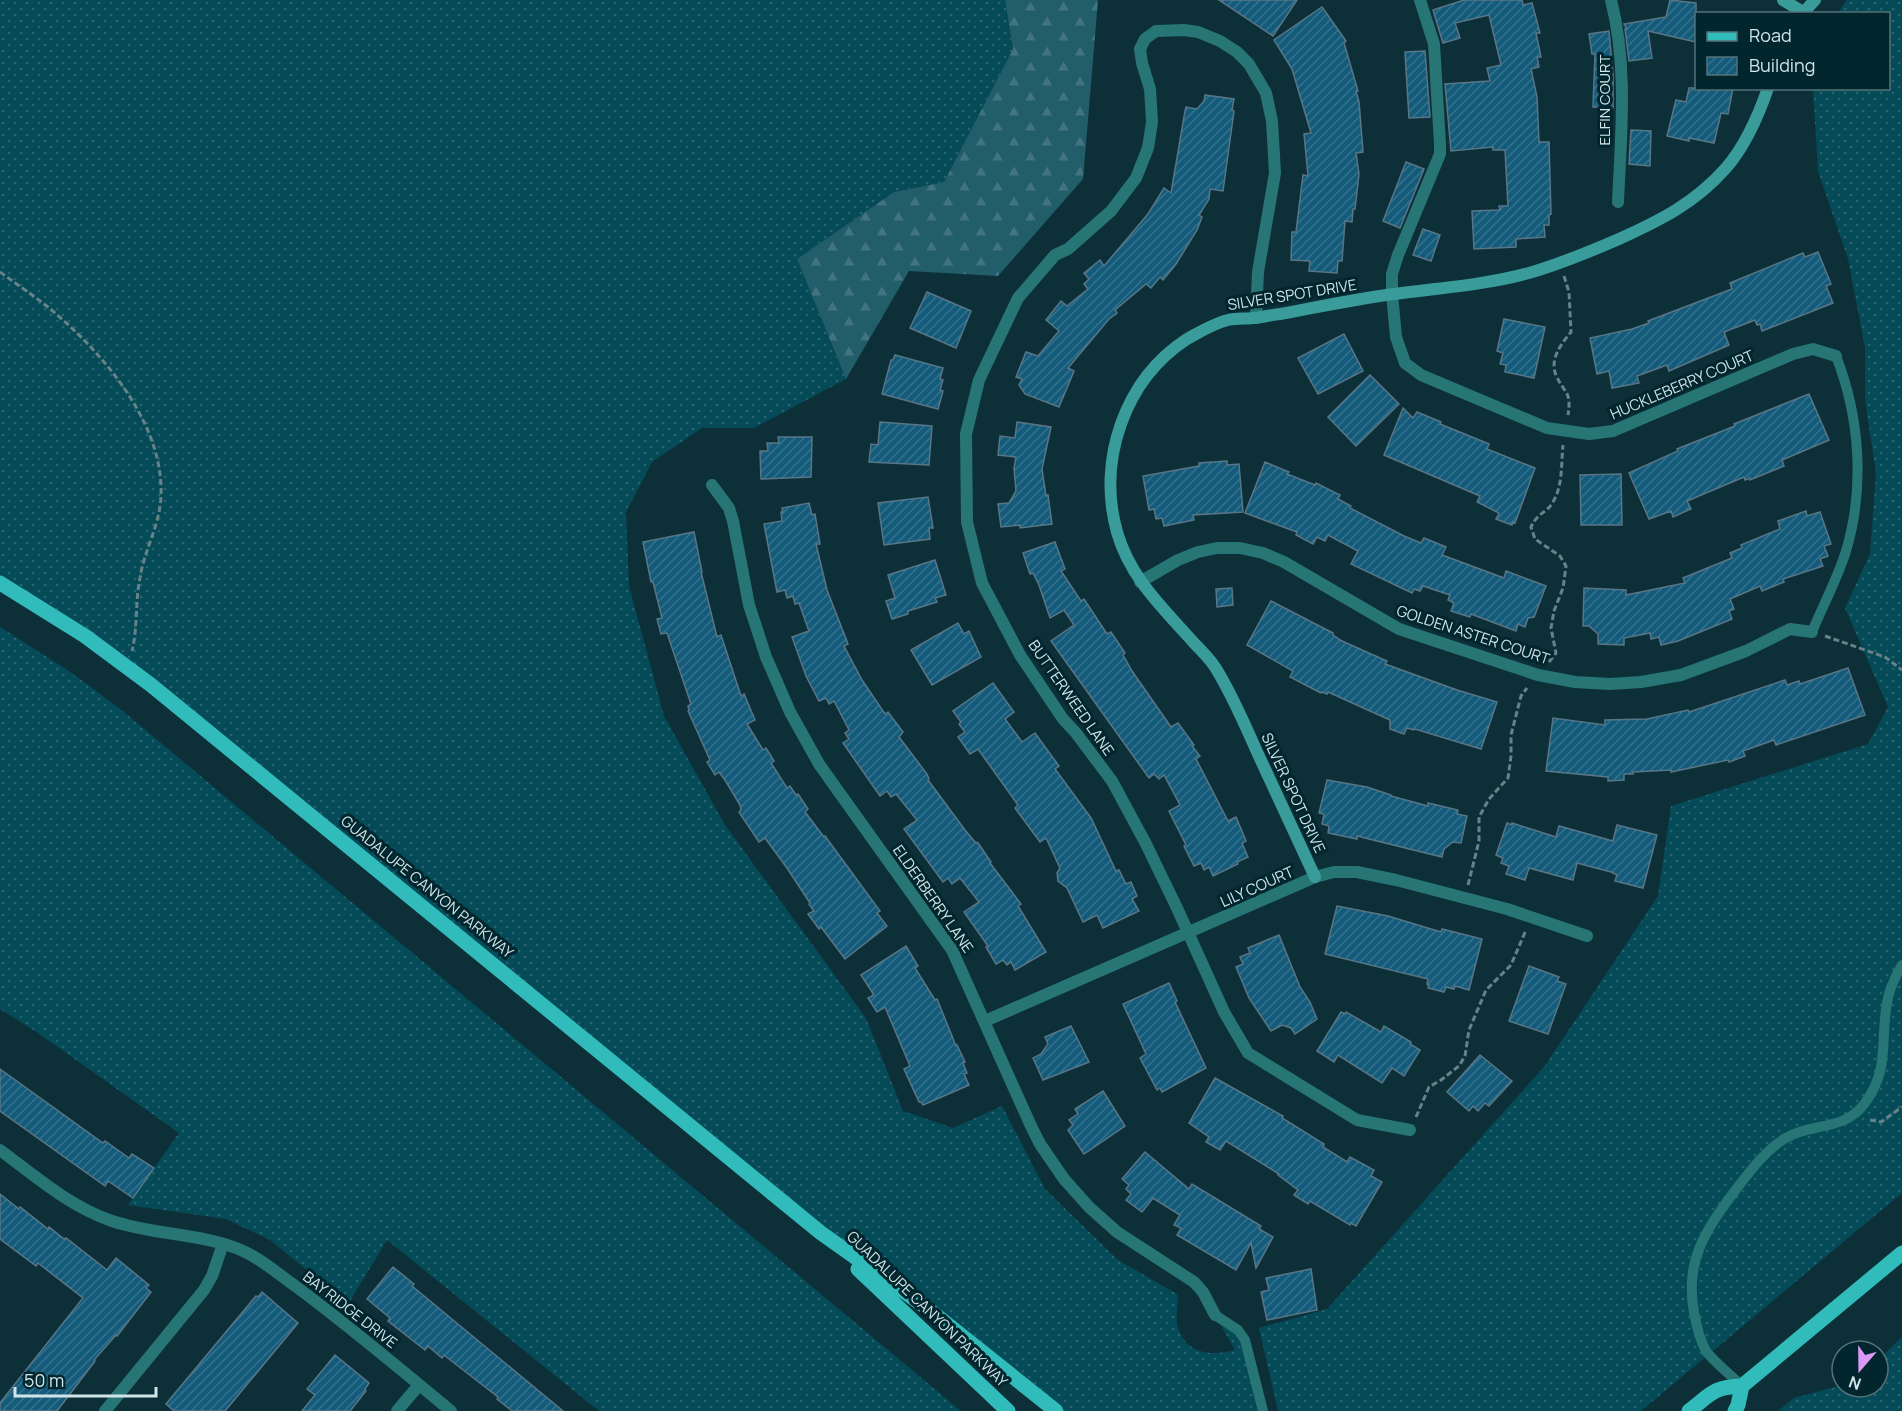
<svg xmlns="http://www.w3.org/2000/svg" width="1902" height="1411" viewBox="0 0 1902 1411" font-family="Manrope,sans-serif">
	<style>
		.grass { fill: url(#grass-dots) }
		.forest { fill: url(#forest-firs) }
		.building { fill: url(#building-hatch); stroke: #597686; stroke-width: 1.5 }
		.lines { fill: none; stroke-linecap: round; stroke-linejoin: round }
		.path { stroke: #678288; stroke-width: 3; stroke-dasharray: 6 3; stroke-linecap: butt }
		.lane { stroke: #277675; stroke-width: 10 }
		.street { stroke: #277675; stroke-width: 12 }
		.secondary { stroke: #399c9b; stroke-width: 12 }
		.primary { stroke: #31bbba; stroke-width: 15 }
		.labels { text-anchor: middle; stroke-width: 6; stroke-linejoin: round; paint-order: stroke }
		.street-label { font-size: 15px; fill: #d1e4e8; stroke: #02262e }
	</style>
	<defs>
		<pattern id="grass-dots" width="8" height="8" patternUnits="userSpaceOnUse" patternTransform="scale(1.5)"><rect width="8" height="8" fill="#044a57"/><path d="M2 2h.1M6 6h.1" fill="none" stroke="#28646f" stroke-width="1.8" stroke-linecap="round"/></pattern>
		<pattern id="forest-firs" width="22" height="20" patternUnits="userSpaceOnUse" patternTransform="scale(1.5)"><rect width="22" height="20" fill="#225d6a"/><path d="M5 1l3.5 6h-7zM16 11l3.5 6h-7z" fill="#41747f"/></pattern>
		<pattern id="building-hatch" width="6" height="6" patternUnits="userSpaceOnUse" patternTransform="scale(1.5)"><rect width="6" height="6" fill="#145a7a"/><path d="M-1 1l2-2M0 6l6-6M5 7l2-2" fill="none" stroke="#35728d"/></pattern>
	</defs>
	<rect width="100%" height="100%" fill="#0d3038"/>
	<g class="grass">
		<path d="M0,0H1005L1013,49L944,182L894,192L797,259L846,379L754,428H702L652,462L626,512L629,586L664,716L725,825L866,1018L903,1111L953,1128L1002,1106L1045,1189L1118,1260L1177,1294C1179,1306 1175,1317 1178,1328C1186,1355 1213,1356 1235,1350L1215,1315L1238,1330L1263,1411H1056L821,1233L151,685L0,583Z"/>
		<polygon points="1847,0 1902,0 1902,1193 1641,1411 1278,1411 1259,1328 1327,1309 1544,1067 1658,896 1671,806 1868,744 1888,707 1845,608 1870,554 1876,473 1865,400 1865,347 1848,259 1818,171 1813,89 1888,88 1888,14 1838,13"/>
		<polygon points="0,627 69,671 119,708 961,1411 599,1411 387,1240 348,1304 270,1240 226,1219 128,1205 179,1133 38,1033 0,1009"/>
		<polygon points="1902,1337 1902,1411 1778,1411 1794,1398 1842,1385 1842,1387 1878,1387 1878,1360"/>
	</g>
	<polygon class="forest" points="1005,0 1098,0 1083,179 998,276 909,271 846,379 797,259 894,192 944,182 1013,49"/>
	<g class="building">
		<polygon points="1219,0 1297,0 1273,36"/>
		<polygon points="1464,0 1522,0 1523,5 1532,3 1540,33 1536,33 1541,57 1537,57 1539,67 1531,69 1537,97 1539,142 1549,142 1551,214 1549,215 1549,225 1544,225 1545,237 1516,239 1516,247 1474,249 1472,211 1500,210 1499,206 1508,206 1505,150 1493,150 1493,147 1451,151 1445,84 1490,81 1487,68 1501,65 1489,15 1455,23 1460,38 1443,43 1433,10"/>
		<polygon points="1670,0 1696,3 1696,42 1648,31 1652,58 1629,61 1625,29 1627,29 1624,24 1666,17"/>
		<polygon points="1322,7 1346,41 1344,43 1358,91 1356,91 1359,102 1363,152 1356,153 1359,174 1355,209 1353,209 1352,222 1345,221 1342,261 1338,261 1337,273 1309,271 1310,261 1291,260 1292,232 1296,232 1303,175 1308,176 1304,134 1311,133 1292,69 1274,40"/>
		<polygon points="1609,31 1613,75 1613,108 1593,107 1595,54 1592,54 1589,34"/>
		<polygon points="1425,51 1430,117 1409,118 1405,52"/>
		<polygon points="1689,88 1733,88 1728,114 1721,113 1714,143 1689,138 1689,141 1667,136 1676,100 1686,102"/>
		<polygon points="1205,95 1234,99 1232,110 1234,111 1223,191 1210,189 1209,199 1199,215 1202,217 1197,230 1176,264 1163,280 1160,277 1151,288 1146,284 1115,310 1117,313 1109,319 1068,368 1074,371 1059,407 1025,394 1019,385 1022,379 1016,377 1026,352 1038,356 1059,331 1046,320 1061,301 1067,306 1088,289 1084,284 1089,279 1084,273 1100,260 1104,266 1148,214 1164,188 1171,193 1185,111 1186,107 1197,109 1204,101"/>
		<polygon points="1631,130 1651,131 1650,166 1629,164"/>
		<polygon points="1406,162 1424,169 1400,228 1383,221"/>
		<polygon points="1423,229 1440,235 1431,261 1413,255"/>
		<polygon points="1818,252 1831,284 1826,286 1833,303 1762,331 1760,324 1757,325 1755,320 1724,332 1729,345 1669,371 1667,365 1637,376 1639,383 1612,388 1609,371 1597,374 1590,338 1632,329 1649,323 1648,321 1732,289 1730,283 1803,253 1805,257"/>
		<polygon points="927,292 971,311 956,348 910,328"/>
		<polygon points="1504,319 1545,327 1534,378 1505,372 1506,365 1500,364 1503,353 1497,351"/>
		<polygon points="1344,334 1363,371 1318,394 1298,358"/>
		<polygon points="895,355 943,368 940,379 943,380 940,390 943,391 938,409 882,394 891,360 893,360"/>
		<polygon points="1370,375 1399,404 1356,446 1328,417"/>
		<polygon points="1809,394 1829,440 1782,460 1784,466 1750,480 1750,478 1745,480 1744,477 1687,501 1691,509 1673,517 1671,511 1649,519 1629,473 1678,451 1677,449 1735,426 1734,424"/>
		<polygon points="1403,408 1413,418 1417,412 1441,422 1440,424 1489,444 1487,449 1535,468 1515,523 1513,522 1512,525 1496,519 1499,513 1477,502 1480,496 1384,455"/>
		<polygon points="880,422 932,426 929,465 869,462 871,444 878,445"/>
		<polygon points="1017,422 1051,427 1042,469 1046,496 1048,495 1052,524 1020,528 1020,525 1001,527 998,504 1009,503 1016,491 1014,468 1016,457 998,455 1000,436 1015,438"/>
		<polygon points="778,437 812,437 811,477 761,479 760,451 768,451 767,443 779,443"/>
		<polygon points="1227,461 1227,465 1239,464 1243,512 1193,515 1194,520 1164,526 1162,518 1156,519 1154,509 1149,510 1143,476 1199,466 1199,463"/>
		<polygon points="1265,462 1289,472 1287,474 1315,485 1316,483 1340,495 1338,499 1351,506 1350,508 1404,536 1421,543 1424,538 1446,547 1442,555 1504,578 1506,571 1546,586 1534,617 1528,618 1525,627 1518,624 1516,631 1471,614 1470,617 1451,611 1454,603 1448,600 1450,595 1423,586 1420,591 1414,589 1412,593 1351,564 1358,551 1328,535 1325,541 1317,537 1313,544 1296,535 1297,532 1245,513"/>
		<polygon points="1621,474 1622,525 1581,525 1580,475"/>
		<polygon points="928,497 933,528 929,528 930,539 884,545 878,503"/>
		<polygon points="809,503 812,515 815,514 820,544 816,544 827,590 848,644 844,646 862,680 885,714 888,712 903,732 899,737 927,774 929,779 928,780 965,830 975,842 978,843 991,862 990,863 1021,904 1018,906 1046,952 1015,970 1011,962 1007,965 1003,960 996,964 986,947 988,946 964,912 979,902 960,878 952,884 948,878 943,882 904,829 917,820 896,794 891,797 887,791 880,796 843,743 849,739 845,733 849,730 834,701 829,704 826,698 819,701 806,676 792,637 809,631 799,603 795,604 793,596 787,598 785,590 777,592 764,524 782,521 781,512 783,512 782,508"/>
		<polygon points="1806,511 1807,516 1820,512 1831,544 1824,546 1828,556 1820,559 1823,566 1783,579 1784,582 1762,591 1760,586 1730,599 1734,609 1729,611 1732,619 1678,641 1661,645 1659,637 1651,639 1650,633 1624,638 1624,645 1598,644 1598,634 1589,626 1583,626 1584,588 1626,590 1626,595 1685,583 1683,578 1732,558 1730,553 1742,548 1741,545 1780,529 1778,521"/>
		<polygon points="694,532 702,572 701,572 717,637 721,635 741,696 744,694 755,720 747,724 763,750 766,748 774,761 771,763 787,788 790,786 796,795 798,794 808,809 805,812 824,837 825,836 880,911 877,913 887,926 845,959 821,927 819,929 808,914 814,911 809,904 810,903 787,868 765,838 759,842 739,812 741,810 740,805 725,780 719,772 715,775 707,762 710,760 688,711 689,710 688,706 691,704 667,633 661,634 657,619 662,618 653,582 651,582 643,542"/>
		<polygon points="1055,542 1065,569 1061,571 1081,601 1084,599 1107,634 1111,632 1125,653 1123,655 1132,671 1171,727 1178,723 1194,745 1192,746 1200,756 1196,759 1228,821 1236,817 1246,841 1242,843 1248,857 1237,862 1238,864 1213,876 1209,867 1204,870 1201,863 1194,866 1184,846 1186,845 1169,811 1180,805 1164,775 1159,779 1154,774 1149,778 1051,641 1074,625 1064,610 1050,618 1039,585 1033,573 1030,574 1023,553"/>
		<polygon points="935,560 946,595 935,598 937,602 908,611 908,614 892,619 886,601 895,598 888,575"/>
		<polygon points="1232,588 1233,605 1217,607 1216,589"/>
		<polygon points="1271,601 1333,633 1333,635 1342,641 1387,661 1385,664 1457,690 1497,702 1481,749 1415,729 1414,730 1407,728 1404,734 1390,729 1390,720 1328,692 1327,694 1322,692 1321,693 1290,677 1293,671 1247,645"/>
		<polygon points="958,623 964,634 969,631 981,657 932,685 911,650"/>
		<polygon points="1848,668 1865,715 1776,745 1774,740 1743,751 1745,756 1729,762 1728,760 1671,772 1671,770 1633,772 1633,774 1624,774 1624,780 1608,781 1608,777 1546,771 1553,718 1605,725 1605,720 1647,719 1688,710 1689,712 1785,680 1787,685 1799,681 1800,684"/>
		<polygon points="993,683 1014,712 1005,719 1022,742 1035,733 1059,766 1055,769 1091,818 1116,871 1119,870 1126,884 1131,882 1137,896 1132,899 1139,911 1103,928 1097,915 1083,922 1067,888 1058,881 1057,873 1060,868 1046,838 1040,842 1015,808 1018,805 978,749 970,754 958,737 965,732 959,724 961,722 953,711"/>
		<polygon points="1327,780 1367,787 1391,795 1391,796 1428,806 1428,803 1458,810 1457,814 1467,816 1461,843 1453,842 1444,849 1442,857 1357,836 1357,839 1328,833 1329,826 1322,824 1324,814 1319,813"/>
		<polygon points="1507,823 1512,825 1512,823 1556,837 1559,826 1613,841 1617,825 1657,835 1643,888 1615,881 1617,875 1611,872 1577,863 1573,880 1529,868 1525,880 1506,874 1509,866 1501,863 1503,858 1496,855"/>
		<polygon points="1337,906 1388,916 1441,932 1442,929 1482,939 1469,990 1455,986 1454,989 1446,987 1444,992 1428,988 1429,985 1427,984 1428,979 1325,954"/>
		<polygon points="1279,935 1300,987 1310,1002 1317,1019 1295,1034 1291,1028 1282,1025 1271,1031 1249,998 1236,967 1243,964 1240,957 1250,953 1248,948"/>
		<polygon points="906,946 918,966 915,968 935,1000 937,999 956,1046 957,1045 965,1062 963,1063 967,1073 964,1074 969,1085 923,1105 921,1102 919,1102 904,1069 910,1066 885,1007 877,1012 868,998 874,995 861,975"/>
		<polygon points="1529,966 1559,977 1557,981 1566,984 1548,1034 1509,1021"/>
		<polygon points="1169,983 1177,1001 1175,1002 1206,1068 1162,1092 1160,1088 1157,1090 1140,1058 1146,1054 1123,1004"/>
		<polygon points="1341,1012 1345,1014 1346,1012 1381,1032 1384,1026 1411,1042 1410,1044 1420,1050 1404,1076 1392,1068 1382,1083 1338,1055 1334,1062 1317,1051"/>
		<polygon points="1071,1026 1089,1062 1043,1080 1033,1058 1041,1054 1048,1044 1045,1037"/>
		<polygon points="1480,1055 1512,1081 1489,1106 1485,1103 1478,1111 1473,1106 1469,1111 1447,1092"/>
		<polygon points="0,1069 103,1143 105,1141 129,1158 132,1154 154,1168 133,1198 108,1181 105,1186 0,1111"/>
		<polygon points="1215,1078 1283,1116 1282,1118 1324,1144 1323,1147 1347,1162 1350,1157 1374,1170 1371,1176 1382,1182 1356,1226 1351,1223 1350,1225 1310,1201 1308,1204 1294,1195 1298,1190 1278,1175 1279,1174 1226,1141 1220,1150 1206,1142 1209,1137 1189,1123"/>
		<polygon points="1103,1091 1125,1126 1084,1154 1068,1130 1073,1125 1069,1120 1078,1114 1075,1109"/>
		<polygon points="1145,1152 1189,1189 1192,1184 1261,1226 1259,1229 1273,1237 1256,1268 1251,1243 1236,1270 1177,1235 1181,1228 1174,1225 1180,1215 1153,1198 1142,1212 1126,1200 1131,1194 1126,1189 1129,1185 1122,1179"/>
		<polygon points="0,1194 19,1209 20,1207 48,1229 49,1227 64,1239 66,1238 107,1270 116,1258 149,1285 146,1288 151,1292 117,1336 116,1335 94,1360 95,1361 57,1411 0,1411 0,1403 83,1298 38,1263 36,1266 0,1239"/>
		<polygon points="393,1267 414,1284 412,1286 563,1411 512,1411 497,1399 498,1397 458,1366 444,1355 442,1358 428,1346 425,1350 388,1321 390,1318 367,1299"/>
		<polygon points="1311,1269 1317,1310 1267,1320 1261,1292 1269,1290 1266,1278"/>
		<polygon points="262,1292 298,1323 225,1411 174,1411 166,1404 256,1296 258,1297"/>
		<polygon points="335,1355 369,1383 365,1389 366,1391 350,1411 302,1411 315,1395 307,1389"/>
	</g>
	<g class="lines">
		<g class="path">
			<path d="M0,272C16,284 33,295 48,307C101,351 163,421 161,494C161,523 144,550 140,578C135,602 138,627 132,651"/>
			<path d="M1564,276L1569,292L1571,332C1562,343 1549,359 1556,375C1564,394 1572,390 1568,415"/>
			<polyline points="1825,636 1885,657 1902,670"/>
			<path d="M1549,662L1556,653L1551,628L1554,611L1563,588L1566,566L1560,556L1535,539L1531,527C1538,512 1547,513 1553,502C1563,485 1561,465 1563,445"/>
			<polyline points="1468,885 1479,841 1479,817 1489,799 1508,778 1511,756 1511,735 1521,696 1527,688"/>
			<polyline points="1416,1117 1429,1087 1441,1080 1459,1066 1465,1056 1469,1030 1486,990 1511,965 1526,930"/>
			<polyline points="1870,1120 1881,1122 1902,1107"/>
		</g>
		<g class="lane">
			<path d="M1812,632C1823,605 1837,580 1846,551C1865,488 1860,417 1836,356"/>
			<polyline points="1215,1315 1238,1330 1245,1340 1263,1411"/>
			<path d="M1742,1386C1732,1376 1714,1362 1706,1351C1700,1340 1696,1324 1694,1312C1684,1260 1707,1228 1737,1188C1751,1170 1764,1152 1784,1139C1811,1122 1844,1132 1865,1103C1890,1069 1880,1041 1887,1003C1889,989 1895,977 1902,965"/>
		</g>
		<g class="street">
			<polyline points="1420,0 1434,44 1440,144 1440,154 1398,255 1392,274 1392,294 1396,337 1405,363 1421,375 1547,428 1589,434 1613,431 1793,354 1813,349 1836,356"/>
			<path d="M1611,0C1628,66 1621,134 1618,202"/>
			<polyline points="1256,318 1258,272 1275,173 1272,121 1266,93 1249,64 1237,52 1220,41 1198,32 1184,30 1156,31 1145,39 1140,49 1142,63 1150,89 1152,122 1148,148 1136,178 1111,211 1068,249 1055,255 1018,298 979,380 966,434 967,522 982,583 1020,655 1063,719 1076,733 1112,781 1145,842 1177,908 1224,1012 1248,1053 1357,1120 1410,1130"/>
			<polyline points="712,485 729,508 733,521 749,605 766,657 790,712 819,764 836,788 952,950 1031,1126 1040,1144 1064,1179 1089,1207 1117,1232 1194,1282 1203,1292 1215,1315"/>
			<polyline points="1140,582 1178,560 1198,552 1217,548 1240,548 1263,553 1284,562 1399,629 1538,675 1575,682 1610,684 1641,682 1681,675 1746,651 1790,629 1812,632"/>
			<polyline points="985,1021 1315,877 1334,872 1357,872 1396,880 1507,909 1587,936"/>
			<path d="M0,1150C35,1176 70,1207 112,1221C154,1235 200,1233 241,1250C260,1258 277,1273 294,1285C348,1325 399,1368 451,1411"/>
			<polyline points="105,1411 204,1290 212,1276 223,1244"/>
			<polyline points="397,1411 419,1385"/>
		</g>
		<g class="secondary">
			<polyline points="1783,0 1803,12"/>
			<polyline points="1802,14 1815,0"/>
			<path d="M1315,877C1296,836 1277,795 1258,754C1245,725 1232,694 1215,667C1209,658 1201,650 1194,643C1163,608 1130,578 1117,532C1097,461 1124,380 1187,339C1200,332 1214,323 1228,320C1236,318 1246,319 1254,318C1263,317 1271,315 1280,314C1318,307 1356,299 1394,294C1440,288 1485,285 1529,273C1560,264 1589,252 1619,239C1661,220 1695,203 1726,168C1746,145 1758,117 1768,88"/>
		</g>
		<g class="primary">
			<polyline points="0,583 85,636 151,685 821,1233 927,1308 1056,1411"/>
			<polyline points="858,1269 1008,1411"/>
			<path d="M1689,1411C1711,1394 1713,1387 1742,1386L1902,1253"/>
			<polyline points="1735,1411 1738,1405 1742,1386"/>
		</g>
	</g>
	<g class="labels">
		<g class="street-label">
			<text transform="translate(1605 100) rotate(-90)" y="5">ELFIN COURT</text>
			<text transform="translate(1292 295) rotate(-9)" y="5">SILVER SPOT DRIVE</text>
			<text transform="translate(1682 385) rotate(-23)" y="5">HUCKLEBERRY COURT</text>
			<text transform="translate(1473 635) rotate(18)" y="5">GOLDEN ASTER COURT</text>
			<text transform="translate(1071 698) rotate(55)" y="5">BUTTERWEED LANE</text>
			<text transform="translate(1293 793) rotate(65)" y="5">SILVER SPOT DRIVE</text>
			<text transform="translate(427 887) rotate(39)" y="5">GUADALUPE CANYON PARKWAY</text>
			<text transform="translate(1257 887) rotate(-24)" y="5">LILY COURT</text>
			<text transform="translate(933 899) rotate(55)" y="5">ELDERBERRY LANE</text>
			<text transform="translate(927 1309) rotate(44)" y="5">GUADALUPE CANYON PARKWAY</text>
			<text transform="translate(350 1310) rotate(38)" y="5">BAY RIDGE DRIVE</text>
		</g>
	</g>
	<rect x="1695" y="12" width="195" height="78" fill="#02262e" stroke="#557278" stroke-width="1.5"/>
	<rect x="1707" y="32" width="30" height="9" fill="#31bbba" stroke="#557278" stroke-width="1.5"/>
	<text x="1749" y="42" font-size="18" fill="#d1e4e8">Road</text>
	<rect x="1707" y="57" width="30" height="18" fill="url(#building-hatch)" stroke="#557278" stroke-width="1.5"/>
	<text x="1749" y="72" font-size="18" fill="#d1e4e8">Building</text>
	<g transform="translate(1860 1369) rotate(200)"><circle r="28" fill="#02262e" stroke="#557278" stroke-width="1.5"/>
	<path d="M0-4.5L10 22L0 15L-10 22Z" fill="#db99f5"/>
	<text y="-9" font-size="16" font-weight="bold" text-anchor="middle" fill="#d1e4e8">N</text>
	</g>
	<path d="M15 1387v9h141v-9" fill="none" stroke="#d1e4e8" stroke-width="3"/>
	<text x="24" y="1387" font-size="18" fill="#d1e4e8" stroke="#02262e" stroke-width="4.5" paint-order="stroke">50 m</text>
</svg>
